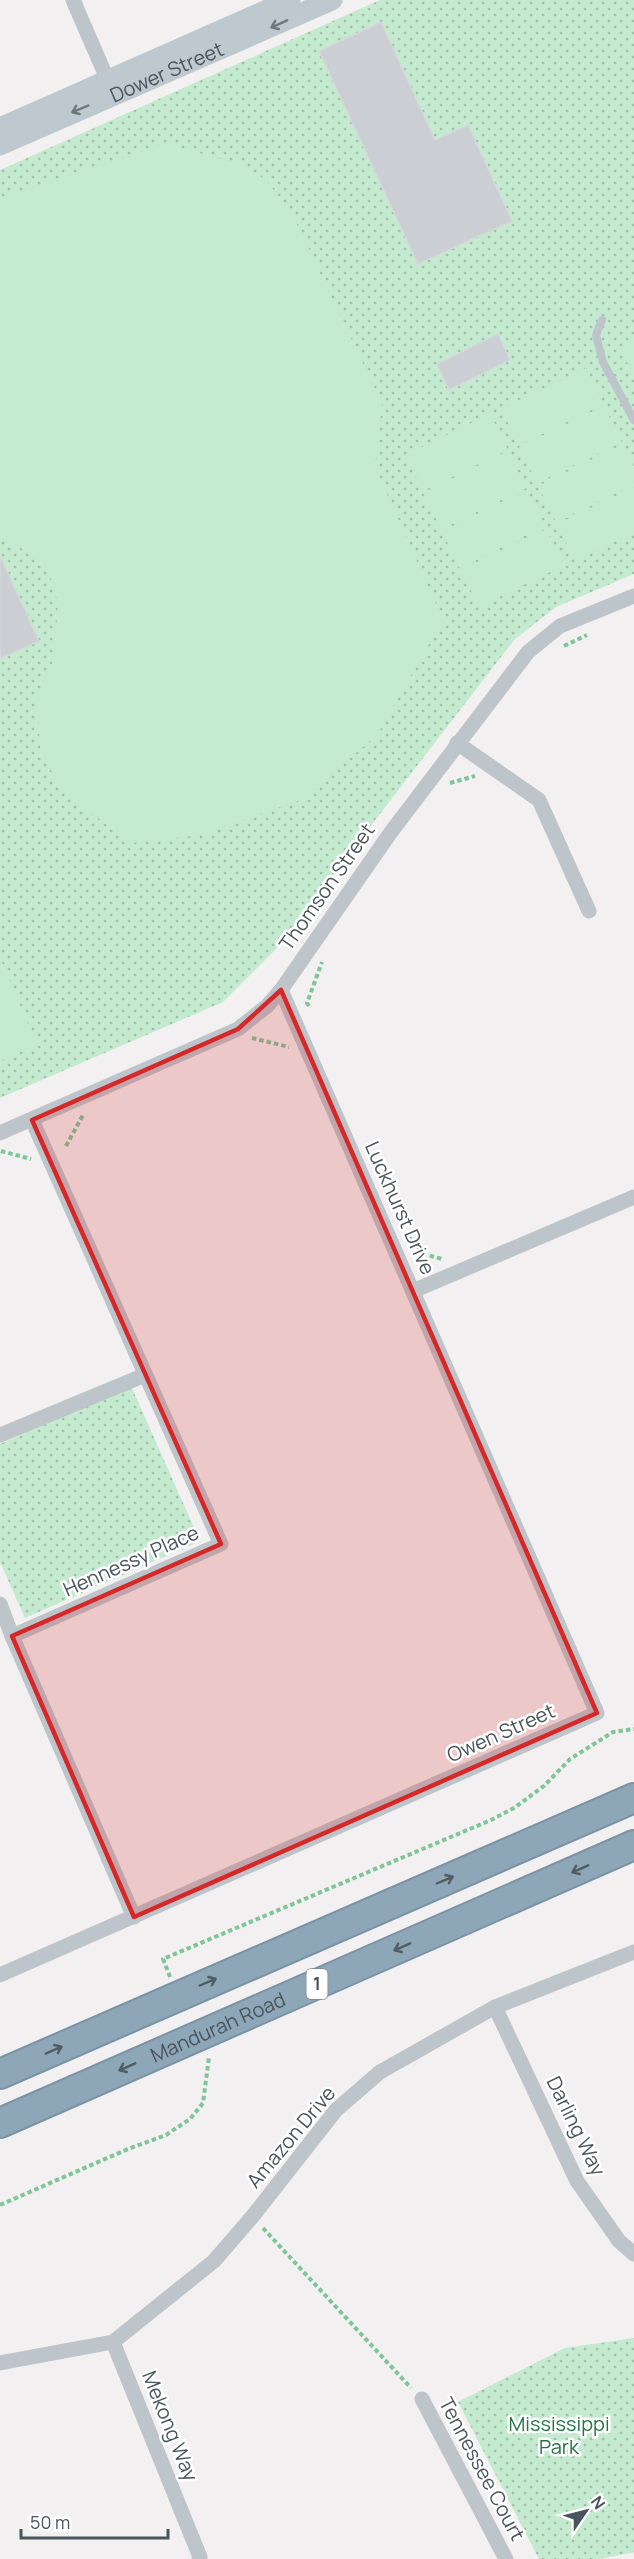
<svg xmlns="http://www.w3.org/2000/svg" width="634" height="2559" viewBox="0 0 634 2559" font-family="Manrope,sans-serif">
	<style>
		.grass { fill: url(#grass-dots) }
		.garden { fill: #c4eacf }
		.building { fill: #cbced2; stroke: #d5d7db; stroke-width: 1.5 }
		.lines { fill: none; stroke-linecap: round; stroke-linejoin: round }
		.highway-casing { stroke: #7992a4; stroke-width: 32 }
		.path { stroke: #80c49b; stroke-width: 4; stroke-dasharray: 4.5 3; stroke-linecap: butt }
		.lane { stroke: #bdc5cb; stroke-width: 8 }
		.street { stroke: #bdc5cb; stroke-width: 15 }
		.secondary { stroke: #bec8cf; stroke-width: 21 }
		.highway { stroke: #8ea7b8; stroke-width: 28 }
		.oneway { stroke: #6d787e }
		.oneway2 { stroke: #515d64 }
		.marked { fill: #d62828; fill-opacity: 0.2; stroke: #d62828; stroke-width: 4.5; stroke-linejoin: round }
		.labels { text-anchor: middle; stroke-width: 5; stroke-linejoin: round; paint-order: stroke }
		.shield { fill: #fff; stroke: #80888c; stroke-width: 1.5 }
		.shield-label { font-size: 18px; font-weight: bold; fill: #4a555b }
		.street-label { font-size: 20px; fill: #4a555b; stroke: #fff }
		.park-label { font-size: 20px; fill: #237443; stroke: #fff }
	</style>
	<defs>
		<pattern id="grass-dots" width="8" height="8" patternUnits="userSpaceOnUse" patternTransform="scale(1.5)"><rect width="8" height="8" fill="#c4eacf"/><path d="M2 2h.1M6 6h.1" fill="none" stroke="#a1c0ab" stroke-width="1.8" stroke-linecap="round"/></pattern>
	</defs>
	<rect width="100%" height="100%" fill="#f2f0f0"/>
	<g class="grass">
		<polygon points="380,0 634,0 634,574 556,607 514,640 275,950 223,1002 0,1098 0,170"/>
		<polygon points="131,1386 200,1541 25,1618 0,1562 0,1444"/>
		<polygon points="634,2338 634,2552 600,2559 539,2559 458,2402 565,2348"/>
	</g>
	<g class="garden">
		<polygon points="165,144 244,165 267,181 292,214 382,403 375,467 443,620 377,735 301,800 200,835 131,843 66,794 41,755 36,697 54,659 58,603 46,564 0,535 0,198"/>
		<polygon points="634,340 634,377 620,347"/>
		<polygon points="586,368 604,404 519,445 501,409"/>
		<polygon points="604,406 622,442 537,483 519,447"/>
		<polygon points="490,414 508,450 423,491 405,455"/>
		<polygon points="623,444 634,467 634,484 556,522 538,486"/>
		<polygon points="508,451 526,488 441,529 423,493"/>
		<polygon points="634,487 634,532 575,561 557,524"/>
		<polygon points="527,490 545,526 459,568 442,531"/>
		<polygon points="546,529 564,565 479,607 461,570"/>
		<polygon points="2,962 37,1045 0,1061 0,963"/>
	</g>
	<g class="building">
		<polygon points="381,22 435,140 468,125 512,221 418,264 319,51"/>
		<polygon points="498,334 510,360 449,390 437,364"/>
		<polygon points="0,556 39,641 0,659"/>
	</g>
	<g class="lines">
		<defs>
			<g id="highway">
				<polyline points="0,2074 634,1798"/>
				<path id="s2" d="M0,2123L634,1845"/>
			</g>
		</defs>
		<use href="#highway" class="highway-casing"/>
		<g class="path">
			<polyline points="564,646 587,635"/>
			<polyline points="450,783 475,776"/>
			<polyline points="309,1006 307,1003 322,962"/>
			<polyline points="252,1038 289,1047"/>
			<polyline points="66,1146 83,1115"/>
			<polyline points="1,1151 31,1159"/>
			<polyline points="408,1236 424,1254 442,1259"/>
			<polyline points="170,1977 163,1959 491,1820 514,1808 544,1786 570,1759 613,1732 634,1729"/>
			<polyline points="0,2205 128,2149 166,2135 190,2119 203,2103 209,2057"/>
			<polyline points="263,2228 411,2388"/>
		</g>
		<polyline class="lane" points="602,320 596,335 603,362 634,420"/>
		<g class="street">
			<polyline points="73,0 112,90"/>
			<polyline points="457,743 539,800 589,911"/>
			<polyline points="32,1120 221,1544 12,1636 134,1917"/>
			<polyline points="0,1133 238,1029 267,1006 281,990 391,832 528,652 560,626 634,596"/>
			<polyline points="413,1291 634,1197"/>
			<polyline points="0,1435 145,1375"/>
			<polyline points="0,1604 12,1636"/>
			<polyline points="0,1975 597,1713 281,990"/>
			<polyline points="495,2007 577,2181 619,2241 634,2254"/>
			<polyline points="113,2342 200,2557 199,2559"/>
			<polyline points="0,2363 113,2342 214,2261 252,2217 336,2110 380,2072 495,2007 634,1952"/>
			<polyline points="422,2399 506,2559"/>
		</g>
		<g class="secondary">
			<polyline points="0,128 290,0"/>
			<path id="s1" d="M0,145L332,0"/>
		</g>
		<use href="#highway" class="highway"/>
	</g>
	<defs><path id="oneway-shaft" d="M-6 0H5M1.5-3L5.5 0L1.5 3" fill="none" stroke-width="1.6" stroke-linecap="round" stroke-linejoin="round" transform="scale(1.5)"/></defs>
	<g class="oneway">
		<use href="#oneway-shaft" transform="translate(279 24) rotate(156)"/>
		<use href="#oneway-shaft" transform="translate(80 109) rotate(157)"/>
	</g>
	<g class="oneway2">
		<use href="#oneway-shaft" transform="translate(580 1869) rotate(156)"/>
		<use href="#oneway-shaft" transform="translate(445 1880) rotate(-23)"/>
		<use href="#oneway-shaft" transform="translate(402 1947) rotate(156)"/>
		<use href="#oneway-shaft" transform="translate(208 1982) rotate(-23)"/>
		<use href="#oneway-shaft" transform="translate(54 2050) rotate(-24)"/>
		<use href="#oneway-shaft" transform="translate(127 2067) rotate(156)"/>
	</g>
	<path class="marked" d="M281,990L597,1713L134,1917L12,1636L221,1544L32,1120L238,1029Z"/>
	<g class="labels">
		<rect class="shield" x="306.5" y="1969" width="21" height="30" rx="4.5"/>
		<g class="shield-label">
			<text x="317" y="1990">1</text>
		</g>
		<g class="street-label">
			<text dy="7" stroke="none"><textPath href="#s1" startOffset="182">Dower Street</textPath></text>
			<text transform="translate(327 887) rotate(-55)" y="7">Thomson Street</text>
			<text transform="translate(400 1208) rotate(66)" y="7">Luckhurst Drive</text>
			<text transform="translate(131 1561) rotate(-24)" y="7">Hennessy Place</text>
			<text transform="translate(501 1733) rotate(-24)" y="7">Owen Street</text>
			<text dy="7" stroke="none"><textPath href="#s2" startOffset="238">Mandurah Road</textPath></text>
			<text transform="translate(576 2126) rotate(64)" y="7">Darling Way</text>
			<text transform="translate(291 2137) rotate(-50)" y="7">Amazon Drive</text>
			<text transform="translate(170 2426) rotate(68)" y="7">Mekong Way</text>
			<text transform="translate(482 2469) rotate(62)" y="7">Tennessee Court</text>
		</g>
		<g class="park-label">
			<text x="559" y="2431">Mississippi<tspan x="559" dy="23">Park</tspan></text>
		</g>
	</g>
	<g transform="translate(586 2511) rotate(55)" stroke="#ffffff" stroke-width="4.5" paint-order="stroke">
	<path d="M0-4.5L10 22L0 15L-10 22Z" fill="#4a555b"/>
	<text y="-9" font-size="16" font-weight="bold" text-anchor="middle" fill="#4a555b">N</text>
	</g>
	<path d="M21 2529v9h147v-9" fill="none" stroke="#4a555b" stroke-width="3"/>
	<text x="30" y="2529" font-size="18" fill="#4a555b" stroke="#ffffff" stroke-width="4.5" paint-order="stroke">50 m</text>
</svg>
